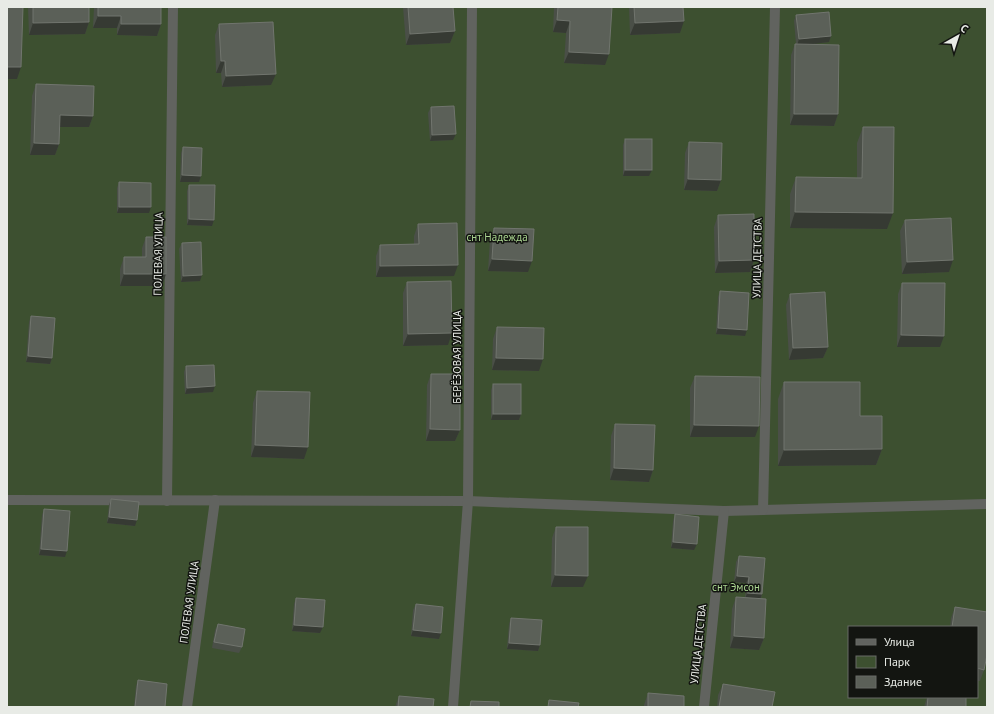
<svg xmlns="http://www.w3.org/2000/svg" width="994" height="714" viewBox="0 0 994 714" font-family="'PT Sans',sans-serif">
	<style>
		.green { fill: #3d5030; fill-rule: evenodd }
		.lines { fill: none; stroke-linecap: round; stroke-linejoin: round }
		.minor { stroke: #61635f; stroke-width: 10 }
		.wall { fill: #4a4f47 }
		.shaded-wall { fill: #363a33 }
		.building { fill: #5b6058; stroke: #71756e }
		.labels { text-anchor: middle; stroke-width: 3; stroke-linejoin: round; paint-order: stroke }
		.park-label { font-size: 11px; fill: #abd591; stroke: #131511 }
		.street-label { font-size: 11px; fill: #e8ebe6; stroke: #131511 }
	</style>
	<rect width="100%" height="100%" fill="#292d26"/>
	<path class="green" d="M7,7H987V707H7ZM849,627H977V697H849Z"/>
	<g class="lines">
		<g class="minor">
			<polyline points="7,500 468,501 724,511 987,504"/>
			<polyline points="167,501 173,7"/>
			<polyline points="763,510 775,7"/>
			<polyline points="187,707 215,500"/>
			<polyline points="453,707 468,501 472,7"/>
			<polyline points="704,707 724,511"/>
		</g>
	</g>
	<g class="wall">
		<polygon points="28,7 89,7 89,22 85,34 29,35"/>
		<polygon points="94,7 161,7 161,24 157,36 117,35 117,28 93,28"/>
		<polygon points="403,7 453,7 455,31 450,43 406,45"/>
		<polygon points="554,7 612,7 605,65 564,63 566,33 553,32"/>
		<polygon points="629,7 683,7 680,33 630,35"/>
		<polygon points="796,15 831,36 829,42 810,44 838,114 834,126 790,125 791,55 795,44 796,44 794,21"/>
		<polygon points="219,24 271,85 222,87 221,73 216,73 215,35"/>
		<polygon points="36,84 93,116 89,127 60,127 59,144 55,155 30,155 32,96"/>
		<polygon points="431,107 453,140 430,141 428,113"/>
		<polygon points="863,127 887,229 790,228 790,194 796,177 857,178 857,143"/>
		<polygon points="625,139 649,176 623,176 623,145"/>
		<polygon points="689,142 721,180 717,191 684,190 685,153"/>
		<polygon points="183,147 201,176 199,182 180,182 181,153"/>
		<polygon points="119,182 149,213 117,213 117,188"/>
		<polygon points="189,185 212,226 187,225 187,191"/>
		<polygon points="718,215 754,260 750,272 715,273 714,227"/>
		<polygon points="905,220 949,272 902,274 900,231"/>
		<polygon points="418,224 454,276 376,277 376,256 380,245 414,244 414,236"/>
		<polygon points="494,228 528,272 488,271 490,239"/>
		<polygon points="146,237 162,286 120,286 120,269 124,257 142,257 142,248"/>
		<polygon points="182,243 200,281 181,282 179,249"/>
		<polygon points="407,282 448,345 403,346 403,293"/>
		<polygon points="902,283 940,347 897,347 898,294"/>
		<polygon points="720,291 745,336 716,334 718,297"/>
		<polygon points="790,294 828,347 823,358 789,360 786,305"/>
		<polygon points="31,316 52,358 50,364 26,362 29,322"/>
		<polygon points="497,327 539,371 492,370 493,339"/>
		<polygon points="186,366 213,392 185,394 184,372"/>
		<polygon points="431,374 460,430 455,441 426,441 427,385"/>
		<polygon points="695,376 755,437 690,437 690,388"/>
		<polygon points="784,382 860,416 882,449 876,465 778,466 778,399"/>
		<polygon points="493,384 521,414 519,420 491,420 491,390"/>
		<polygon points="257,391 304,459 251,457 253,403"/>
		<polygon points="615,424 653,470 649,482 610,480 611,436"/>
		<polygon points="111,499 135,526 107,523 109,505"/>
		<polygon points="44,509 65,557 39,555 42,515"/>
		<polygon points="675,514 694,550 671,548 673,521"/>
		<polygon points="556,527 583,587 551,587 552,538"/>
		<polygon points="739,556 762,594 761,599 764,638 759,650 730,648 732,609 736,597 745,598 746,583 734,582 736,562"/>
		<polygon points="296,598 320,633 292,631 294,604"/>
		<polygon points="416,604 439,639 411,636 413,610"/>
		<polygon points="955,607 987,612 987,655 984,670 980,681 977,681 977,627 950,627 951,618"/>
		<polygon points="511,618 540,645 538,651 507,649 509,624"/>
		<polygon points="218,624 242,647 239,653 212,648 215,630"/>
		<polygon points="138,680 165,707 134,707 136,686"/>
		<polygon points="723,684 772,707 717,707 718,695"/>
		<polygon points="648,693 684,707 644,707 644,705"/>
		<polygon points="399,696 433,707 395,707"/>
		<polygon points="927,697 966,697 966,707 924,707"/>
	</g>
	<g class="shaded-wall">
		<polygon points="98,16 121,16 117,28 93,28"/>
		<polygon points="557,20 570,21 566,33 553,32"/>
		<polygon points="684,21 680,33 630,35 635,23"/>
		<polygon points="89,22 85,34 29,35 33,23"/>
		<polygon points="121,24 161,24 157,36 117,35"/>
		<polygon points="455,31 450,43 406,45 410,34"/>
		<polygon points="831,36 829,42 797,46 799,39"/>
		<polygon points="569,52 609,54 605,65 564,63"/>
		<polygon points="221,61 225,61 221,73 216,73"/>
		<polygon points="7,67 21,67 17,79 7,79"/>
		<polygon points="276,74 271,85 222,87 226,76"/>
		<polygon points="794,114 838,114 834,126 790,125"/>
		<polygon points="60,115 93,116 89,127 56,127"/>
		<polygon points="456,134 453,140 430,141 432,135"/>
		<polygon points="34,143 59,144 55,155 30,155"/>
		<polygon points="625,170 652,170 649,176 623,176"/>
		<polygon points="182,175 201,176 199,182 180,182"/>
		<polygon points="688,179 721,180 717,191 684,190"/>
		<polygon points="119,207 151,207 149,213 117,213"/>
		<polygon points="795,212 893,213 887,229 790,228"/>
		<polygon points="189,219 214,220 212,226 187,225"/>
		<polygon points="492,259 532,261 528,272 488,271"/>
		<polygon points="754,260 750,272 715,273 719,261"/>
		<polygon points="953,260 949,272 902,274 907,262"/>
		<polygon points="458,265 454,276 376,277 380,266"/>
		<polygon points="124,274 166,274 162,286 120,286"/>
		<polygon points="202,275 200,281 181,282 183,276"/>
		<polygon points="718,328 747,330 745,336 716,334"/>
		<polygon points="452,333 448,345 403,346 408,334"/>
		<polygon points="901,335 944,336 940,347 897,347"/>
		<polygon points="828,347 823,358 789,360 793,348"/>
		<polygon points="28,356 52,358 50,364 26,362"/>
		<polygon points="496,358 543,359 539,371 492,370"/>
		<polygon points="215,386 213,392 185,394 187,388"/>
		<polygon points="493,414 521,414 519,420 491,420"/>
		<polygon points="694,425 759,426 755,437 690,437"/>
		<polygon points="430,429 460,430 455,441 426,441"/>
		<polygon points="255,445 308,447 304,459 251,457"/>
		<polygon points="882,449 876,465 778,466 784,450"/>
		<polygon points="614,468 653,470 649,482 610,480"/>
		<polygon points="109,517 137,520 135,526 107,523"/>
		<polygon points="673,542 697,544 694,550 671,548"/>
		<polygon points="41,549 67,551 65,557 39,555"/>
		<polygon points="555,575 588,576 583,587 551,587"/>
		<polygon points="737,576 749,577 746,583 734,582"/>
		<polygon points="747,593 762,594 760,600 745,599"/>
		<polygon points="294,625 323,627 320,633 292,631"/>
		<polygon points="413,630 441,633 439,639 411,636"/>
		<polygon points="734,636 764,638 759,650 730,648"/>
		<polygon points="509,643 540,645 538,651 507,649"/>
	</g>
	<g class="building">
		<polygon points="7,7 23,7 21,67 7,67"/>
		<polygon points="33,7 89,7 89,22 33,23"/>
		<polygon points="98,7 161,7 161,24 121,24 121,16 98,16"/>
		<polygon points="408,7 453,7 455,31 410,34"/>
		<polygon points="558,7 612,7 609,54 569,52 570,21 557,20"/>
		<polygon points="634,7 683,7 684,21 635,23"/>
		<polygon points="829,12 831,36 799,39 796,15"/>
		<polygon points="273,22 276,74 226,76 225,61 221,61 219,24"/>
		<polygon points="795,44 839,45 838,114 794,114"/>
		<polygon points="36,84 94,86 93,116 60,115 59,144 34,143"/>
		<polygon points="454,106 456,134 432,135 431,107"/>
		<polygon points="863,127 894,127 893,213 795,212 796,177 862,178"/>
		<rect x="625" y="139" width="27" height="31"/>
		<polygon points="689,142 722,143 721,180 688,179"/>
		<polygon points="183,147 202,148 201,176 182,175"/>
		<polygon points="119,182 151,183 151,207 119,207"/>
		<polygon points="189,185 215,185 214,220 189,219"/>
		<polygon points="754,214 754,260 719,261 718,215"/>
		<polygon points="951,218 953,260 907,262 905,220"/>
		<polygon points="457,223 458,265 380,266 380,245 419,244 418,224"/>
		<polygon points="494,228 534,229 532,261 492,259"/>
		<polygon points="146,237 166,237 166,274 124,274 124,257 146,257"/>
		<polygon points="201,242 202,275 183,276 182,243"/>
		<polygon points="451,281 452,333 408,334 407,282"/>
		<polygon points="902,283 945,283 944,336 901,335"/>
		<polygon points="720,291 749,293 747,330 718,328"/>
		<polygon points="825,292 828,347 793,348 790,294"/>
		<polygon points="31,316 55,318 52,358 28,356"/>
		<polygon points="497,327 544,328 543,359 496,358"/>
		<polygon points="214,365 215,386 187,388 186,366"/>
		<polygon points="431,374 460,374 460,430 430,429"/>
		<polygon points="695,376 760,377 759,426 694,425"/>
		<polygon points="784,382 860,382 860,416 882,416 882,449 784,450"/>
		<rect x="493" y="384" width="28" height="30"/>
		<polygon points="257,391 310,392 308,447 255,445"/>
		<polygon points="615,424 655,425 653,470 614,468"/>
		<polygon points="111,499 139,502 137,520 109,517"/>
		<polygon points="44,509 70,511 67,551 41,549"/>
		<polygon points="675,514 699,517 697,544 673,542"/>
		<polygon points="556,527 588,527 588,576 555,575"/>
		<polygon points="739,556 765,558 762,594 747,593 749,577 737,576"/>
		<polygon points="736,597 766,599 764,638 734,636"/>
		<polygon points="296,598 325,600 323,627 294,625"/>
		<polygon points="416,604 443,607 441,633 413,630"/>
		<polygon points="955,607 987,612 987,655 984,670 977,668 977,627 952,627"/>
		<polygon points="511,618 542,620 540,645 509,643"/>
		<polygon points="218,624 245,629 242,647 214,642"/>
		<polygon points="138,680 167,684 165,707 135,707"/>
		<polygon points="723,684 775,692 772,707 719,707"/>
		<polygon points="648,693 684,696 684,707 648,707"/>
		<polygon points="399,696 434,699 433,707 398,707"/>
		<polygon points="928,697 966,697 966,707 927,707"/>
		<polygon points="549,700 579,703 578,707 548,707"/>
		<polygon points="471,701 499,702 499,707 470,707"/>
	</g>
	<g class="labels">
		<g class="park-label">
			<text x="497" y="241">снт Надежда</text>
			<text x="736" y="591">снт Эмсон</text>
		</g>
		<g class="street-label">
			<text transform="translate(158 254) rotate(-89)" y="4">ПОЛЕВАЯ УЛИЦА</text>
			<text transform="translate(757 258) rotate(-89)" y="4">УЛИЦА ДЕТСТВА</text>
			<text transform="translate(457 357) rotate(-90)" y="4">БЕРЁЗОВАЯ УЛИЦА</text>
			<text transform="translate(189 602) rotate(-82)" y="4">ПОЛЕВАЯ УЛИЦА</text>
			<text transform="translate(698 644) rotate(-84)" y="4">УЛИЦА ДЕТСТВА</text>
		</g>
	</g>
	<rect width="994" height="714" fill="none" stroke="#e8ebe6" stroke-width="16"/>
	<rect x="848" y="626" width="130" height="72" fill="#131511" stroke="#686b66"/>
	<rect x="856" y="639" width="20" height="6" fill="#61635f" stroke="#686b66"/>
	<text x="884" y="646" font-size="12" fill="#e8ebe6">Улица</text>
	<rect x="856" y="656" width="20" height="12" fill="#3d5030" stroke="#686b66"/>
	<text x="884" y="666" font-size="12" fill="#e8ebe6">Парк</text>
	<rect x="856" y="676" width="20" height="12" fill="#5b6058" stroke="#686b66"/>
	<text x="884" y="686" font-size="12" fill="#e8ebe6">Здание</text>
	<g transform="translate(958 36) rotate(39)" stroke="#131511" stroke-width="3" paint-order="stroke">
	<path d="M0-3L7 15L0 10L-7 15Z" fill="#e8ebe6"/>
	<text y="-6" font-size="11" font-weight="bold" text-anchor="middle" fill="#e8ebe6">С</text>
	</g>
</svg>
